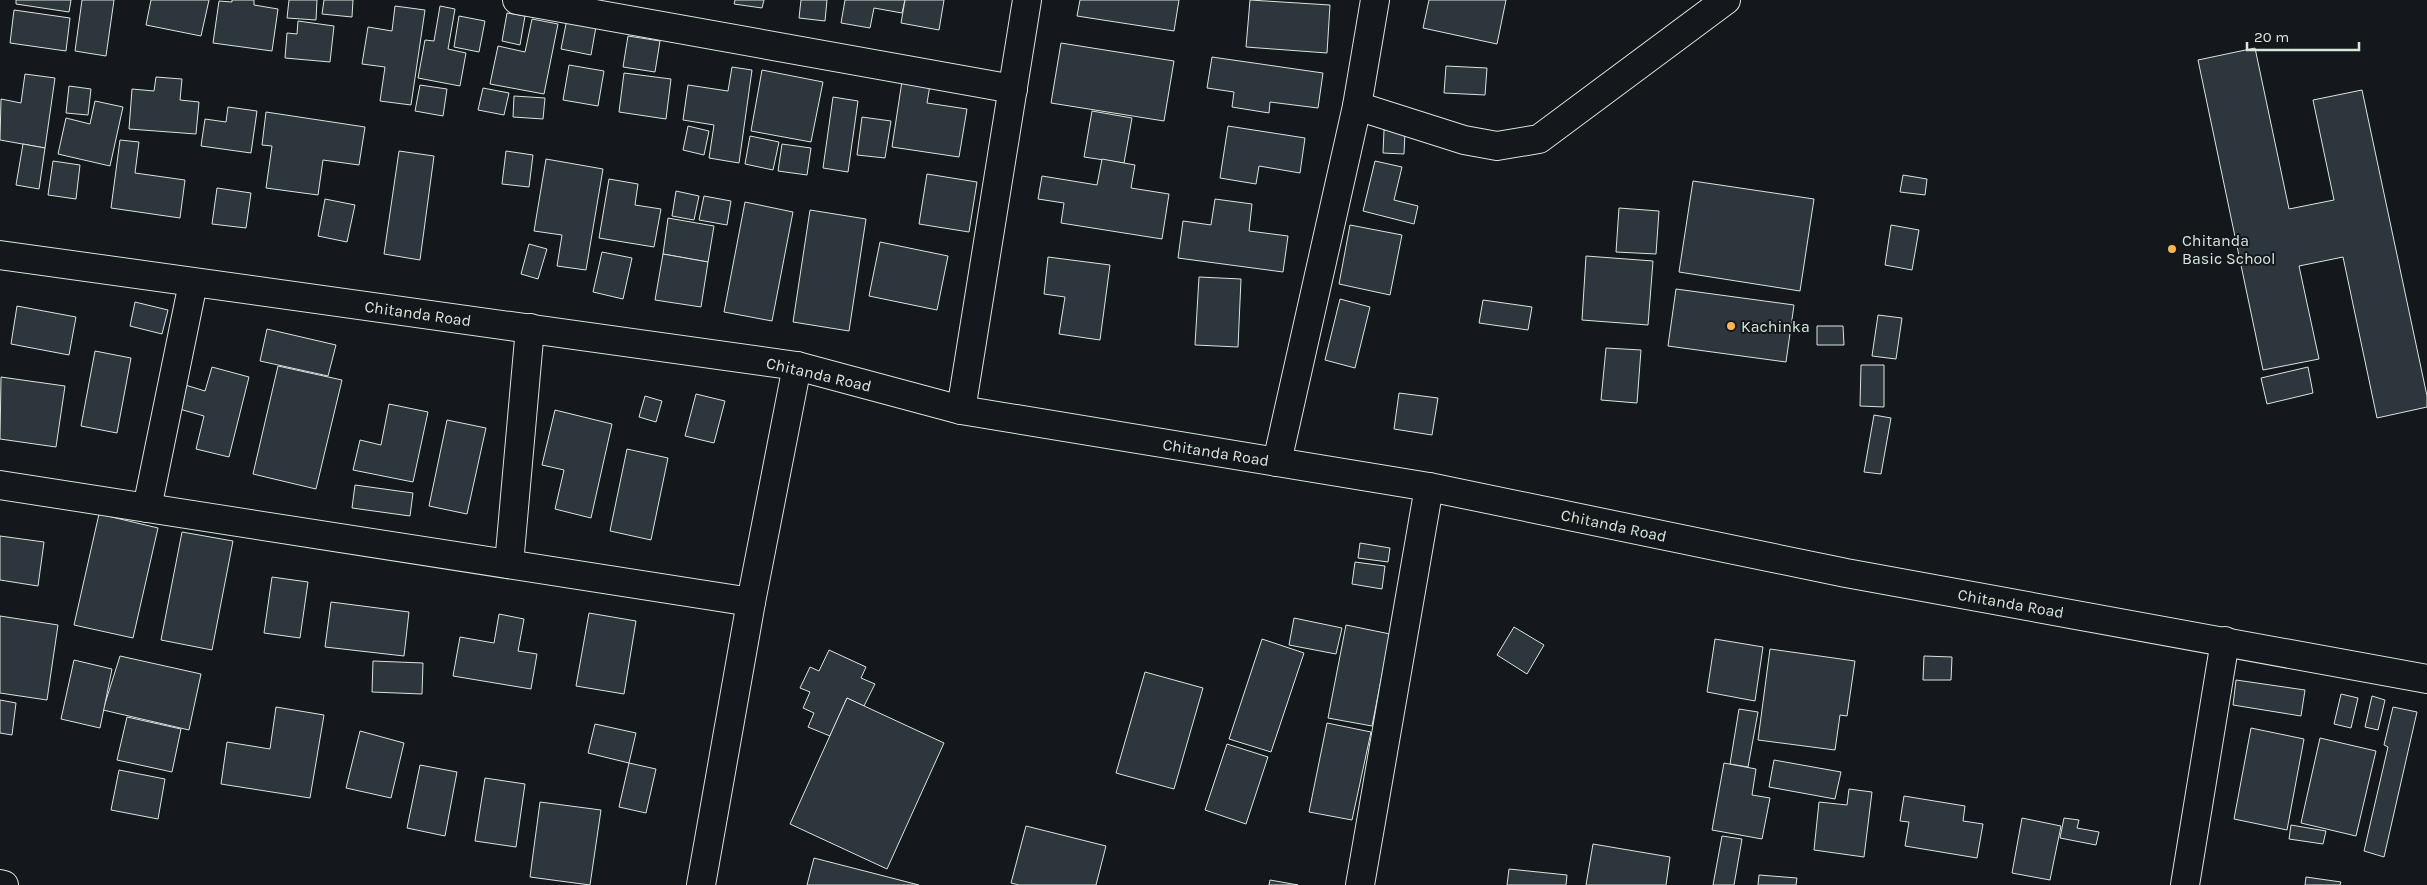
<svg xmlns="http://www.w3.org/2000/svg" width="2427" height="885" viewBox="0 0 2427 885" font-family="Karla,sans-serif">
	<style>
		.building { fill: #2c363c; stroke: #d8e6dc }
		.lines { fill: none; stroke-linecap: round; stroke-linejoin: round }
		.minor-casing { stroke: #d8e6dc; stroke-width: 30 }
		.minor { stroke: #14181c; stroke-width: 28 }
		.poi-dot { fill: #ffb74d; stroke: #14181c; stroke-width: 2 }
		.labels { text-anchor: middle; stroke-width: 4; stroke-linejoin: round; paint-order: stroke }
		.poi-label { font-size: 16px; fill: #d8e6dc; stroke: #14181c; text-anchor: start }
		.street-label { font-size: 16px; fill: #d8e6dc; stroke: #14181c }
	</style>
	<rect width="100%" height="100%" fill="#14181c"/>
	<g class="building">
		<polygon points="16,0 71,0 69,12 16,4"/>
		<polygon points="82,0 114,0 106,56 75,51"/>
		<polygon points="151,0 209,0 201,36 146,25"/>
		<polygon points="232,0 254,0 254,5 278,9 272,51 213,43 219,1 232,2"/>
		<polygon points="289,0 317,0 316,20 287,18"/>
		<polygon points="324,0 353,0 352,17 322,14"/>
		<polygon points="735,0 764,0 762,8 734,4"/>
		<polygon points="801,0 827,0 825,21 799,18"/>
		<polygon points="845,0 905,0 902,13 874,8 870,28 841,23"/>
		<polygon points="905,0 944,0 939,30 901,23"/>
		<polygon points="1080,0 1179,0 1174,31 1077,16"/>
		<polygon points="1250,0 1330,5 1327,53 1246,47"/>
		<polygon points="1429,0 1506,0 1497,44 1423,28"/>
		<polygon points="395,6 425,10 411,105 380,101 385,67 362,64 368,27 392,31"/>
		<polygon points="440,6 455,9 448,49 466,53 460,86 418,78 425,40 434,41"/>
		<polygon points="14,10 70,18 66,51 10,43"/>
		<polygon points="507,13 525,16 520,45 502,41"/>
		<polygon points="568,14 597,21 591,55 561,49"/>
		<polygon points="459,16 485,21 479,52 454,47"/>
		<polygon points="532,19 558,24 544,94 490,84 498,46 525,52"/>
		<polygon points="298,21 334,26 330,62 285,58 287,33 297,34"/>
		<polygon points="628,36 660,41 655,72 623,67"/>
		<polygon points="1061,43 1174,61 1164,121 1051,103"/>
		<polygon points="2255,48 2289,209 2334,200 2313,100 2362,90 2427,396 2427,407 2377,418 2343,257 2299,266 2319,359 2263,370 2198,60"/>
		<polygon points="1212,57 1323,73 1318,108 1270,102 1269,113 1232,107 1234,92 1207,88"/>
		<polygon points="569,65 604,71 598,106 563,100"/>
		<polygon points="1446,66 1487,68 1485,95 1444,93"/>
		<polygon points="732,67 752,70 739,163 709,158 714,125 683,120 688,85 728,91"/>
		<polygon points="762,70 823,82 811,142 751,131"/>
		<polygon points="624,73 671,79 666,119 619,112"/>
		<polygon points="25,74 55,78 45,148 0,140 1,99 21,103"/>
		<polygon points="156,77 182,79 180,100 199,102 196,134 129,129 132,89 154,91"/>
		<polygon points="902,81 930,85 927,103 967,109 959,157 892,147"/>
		<polygon points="420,85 447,89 443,116 415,111"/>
		<polygon points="69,86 91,89 88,115 66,113"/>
		<polygon points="483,88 509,93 504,115 478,110"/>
		<polygon points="514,96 545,98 543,119 513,117"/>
		<polygon points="833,97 858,101 848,172 823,168"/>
		<polygon points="95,101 123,107 110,166 58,154 66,118 90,124"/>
		<polygon points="228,107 257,111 251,153 201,146 205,119 226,122"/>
		<polygon points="1092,111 1132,118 1124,163 1084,157"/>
		<polygon points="266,112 365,127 359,165 323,160 318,195 266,188 272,146 262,145"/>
		<polygon points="862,117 891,121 885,158 857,155"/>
		<polygon points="688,126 709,131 704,155 683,150"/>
		<polygon points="1228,126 1305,138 1300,173 1259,166 1256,184 1220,178"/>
		<polygon points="1384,130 1405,132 1404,154 1383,153"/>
		<polygon points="750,136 779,142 773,170 745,164"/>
		<polygon points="120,140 139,142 135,173 185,180 180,218 111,208"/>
		<polygon points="23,144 45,148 39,189 16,185"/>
		<polygon points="782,144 811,148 807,175 778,171"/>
		<polygon points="399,151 434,156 420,260 384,254"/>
		<polygon points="506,151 533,155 529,187 502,184"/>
		<polygon points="546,159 603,169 586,270 557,266 562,235 534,231"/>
		<polygon points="1102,159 1135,165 1131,188 1169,194 1162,239 1061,223 1064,203 1038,199 1042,176 1097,185"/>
		<polygon points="53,161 80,165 76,199 48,195"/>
		<polygon points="1375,161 1402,167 1394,200 1418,206 1414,224 1363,211"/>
		<polygon points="927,174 977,182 969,232 919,224"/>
		<polygon points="1903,175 1927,179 1925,195 1900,192"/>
		<polygon points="609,179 638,184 635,205 661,209 654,247 599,238"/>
		<polygon points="1693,181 1814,199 1800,291 1679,272"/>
		<polygon points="217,188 251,193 246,228 212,224"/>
		<polygon points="676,191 699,196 694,220 672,216"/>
		<polygon points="704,196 731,201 727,225 699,220"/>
		<polygon points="325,199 355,205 347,242 318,236"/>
		<polygon points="1215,199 1252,204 1249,231 1288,236 1283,272 1178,258 1183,221 1211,225"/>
		<polygon points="745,202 793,212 772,321 724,312"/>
		<polygon points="1619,208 1659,211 1656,254 1616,252"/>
		<polygon points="810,210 866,219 849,331 793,322"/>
		<polygon points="668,218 714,226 708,262 663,254"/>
		<polygon points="1350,225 1402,235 1390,295 1339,284"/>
		<polygon points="1891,225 1919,230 1912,270 1885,265"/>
		<polygon points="880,242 948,256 937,310 869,296"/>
		<polygon points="529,244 547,249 538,279 521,274"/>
		<polygon points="602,252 632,258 623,299 593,292"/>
		<polygon points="663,254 708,262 701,307 655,300"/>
		<polygon points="1586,256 1653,261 1648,325 1582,320"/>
		<polygon points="1048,257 1110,265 1100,340 1059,334 1065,297 1044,294"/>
		<polygon points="1199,277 1241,279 1238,347 1195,345"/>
		<polygon points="1676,289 1794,305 1786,362 1668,346"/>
		<polygon points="1340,299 1370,307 1355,368 1325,360"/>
		<polygon points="1483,300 1532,307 1528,330 1479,323"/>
		<polygon points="135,302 168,310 162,334 130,326"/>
		<polygon points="17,306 76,317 69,355 11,344"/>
		<polygon points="1878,315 1902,318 1896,359 1872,356"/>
		<polygon points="1817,326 1843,326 1844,345 1817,345"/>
		<polygon points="267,329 336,345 328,376 260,361"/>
		<polygon points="1606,348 1641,350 1637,403 1601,400"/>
		<polygon points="95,351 131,358 117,433 81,426"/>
		<polygon points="1861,365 1884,365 1884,407 1860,406"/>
		<polygon points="278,366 342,380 316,489 253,474"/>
		<polygon points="212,367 249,377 229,457 196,449 204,416 176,408 182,384 205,391"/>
		<polygon points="2308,367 2313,393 2267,404 2261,378"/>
		<polygon points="1,377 65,386 56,447 0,439"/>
		<polygon points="1399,393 1438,398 1432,435 1394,429"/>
		<polygon points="696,394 725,401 714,443 685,436"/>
		<polygon points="645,396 662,401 656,422 639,417"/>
		<polygon points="389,404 428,412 413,482 353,470 360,440 381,445"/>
		<polygon points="555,410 612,424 591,518 555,509 564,470 542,465"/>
		<polygon points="1874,415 1891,418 1881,474 1864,472"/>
		<polygon points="447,420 486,428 467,514 429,506"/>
		<polygon points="627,449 668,458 651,540 610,531"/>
		<polygon points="355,485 413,493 410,516 352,508"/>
		<polygon points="99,514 158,528 133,638 74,625"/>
		<polygon points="182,532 233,541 212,650 161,640"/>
		<polygon points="0,536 44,542 38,586 0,580"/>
		<polygon points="1360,543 1390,548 1388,562 1358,558"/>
		<polygon points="1355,562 1385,566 1382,589 1352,584"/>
		<polygon points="272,577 308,582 300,638 264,633"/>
		<polygon points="331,602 409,612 404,656 325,647"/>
		<polygon points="589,613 636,621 624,694 576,686"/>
		<polygon points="499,614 524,619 518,651 537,654 531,689 453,676 460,637 494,643"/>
		<polygon points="0,616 58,625 47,700 0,693"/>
		<polygon points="1294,618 1342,628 1336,654 1289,645"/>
		<polygon points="1346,625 1390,634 1372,726 1328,718"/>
		<polygon points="1514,627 1544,645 1527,674 1497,655"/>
		<polygon points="1262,639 1304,653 1271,752 1229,739"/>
		<polygon points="1715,639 1763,647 1755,701 1707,692"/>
		<polygon points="1770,649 1855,661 1847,716 1840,715 1835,750 1758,740"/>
		<polygon points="829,650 866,667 861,678 875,684 864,706 847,698 830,736 808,727 814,713 803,708 810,692 800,688 810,667 819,671"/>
		<polygon points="120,656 201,674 189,730 103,710"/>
		<polygon points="1924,656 1952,657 1951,680 1923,680"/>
		<polygon points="74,660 112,669 100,728 61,719"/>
		<polygon points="373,661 423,663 422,694 372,692"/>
		<polygon points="1145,672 1203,688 1174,789 1116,773"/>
		<polygon points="2236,680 2305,690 2301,716 2233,705"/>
		<polygon points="2341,694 2358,698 2351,728 2334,724"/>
		<polygon points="2372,696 2385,700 2378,730 2365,727"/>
		<polygon points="847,698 944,743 887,869 790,824"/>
		<polygon points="0,700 16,703 12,735 0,733"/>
		<polygon points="276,707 324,715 310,798 221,784 227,742 270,749"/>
		<polygon points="2393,707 2417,712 2384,857 2364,851 2388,747 2384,745"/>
		<polygon points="1739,709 1758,712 1748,767 1730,764"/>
		<polygon points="127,717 181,729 172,772 117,760"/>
		<polygon points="1327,723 1371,732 1352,820 1309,812"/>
		<polygon points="595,724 636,733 629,763 588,753"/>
		<polygon points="2251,728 2304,739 2287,830 2234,819"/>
		<polygon points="360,731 404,743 391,798 346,788"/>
		<polygon points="2320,738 2376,751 2356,836 2301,823"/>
		<polygon points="1227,744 1268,757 1246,824 1205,810"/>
		<polygon points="1774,760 1841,772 1835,799 1769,787"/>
		<polygon points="629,763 656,769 646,813 619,807"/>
		<polygon points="1724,763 1756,769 1752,795 1770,798 1762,839 1712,830"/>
		<polygon points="420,765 457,772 445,836 407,828"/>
		<polygon points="119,770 165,779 158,819 111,810"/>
		<polygon points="485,778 525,784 516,847 475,841"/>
		<polygon points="1849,789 1872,792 1864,857 1814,850 1819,802 1847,805"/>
		<polygon points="1904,796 1965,806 1963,821 1983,824 1977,858 1905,846 1909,822 1900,821"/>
		<polygon points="540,802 601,810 590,885 530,877"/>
		<polygon points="2022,818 2061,826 2050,880 2012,873"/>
		<polygon points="2064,818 2079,820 2077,828 2099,832 2096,845 2060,838"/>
		<polygon points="2291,825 2326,831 2323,844 2289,839"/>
		<polygon points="1026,826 1106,846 1096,885 1019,885 1011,883"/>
		<polygon points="1722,836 1742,839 1734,885 1713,885"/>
		<polygon points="1593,844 1670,857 1666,885 1586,885"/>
		<polygon points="814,858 919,885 807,885"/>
		<polygon points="1509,869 1567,875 1566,885 1507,885"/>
		<polygon points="1759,875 1797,878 1796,885 1758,885"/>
		<polygon points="2306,877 2341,882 2340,885 2305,885"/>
		<polygon points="1270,880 1298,885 1269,885"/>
	</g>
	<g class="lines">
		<defs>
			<g id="minor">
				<polyline points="517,0 1013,89"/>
				<polyline points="1357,106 1464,140 1497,146 1539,139 1726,0"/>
				<polyline points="0,255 797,366 961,410 1429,487 1846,573 2427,679"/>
				<polyline points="961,410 1027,0"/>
				<polyline points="1277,462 1357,106 1375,0"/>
				<polyline points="0,485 751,602"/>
				<polyline points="147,508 193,283"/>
				<polyline points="509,564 530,328"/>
				<polyline points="0,884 4,885"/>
				<polyline points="701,885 751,602 797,366"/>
				<polyline points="1360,885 1429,487"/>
				<polyline points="2185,885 2225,641"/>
			</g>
		</defs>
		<use href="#minor" class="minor-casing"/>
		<use href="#minor" class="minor"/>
	</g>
	<g class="poi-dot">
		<circle cx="2172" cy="249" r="5"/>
		<circle cx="1731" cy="326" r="5"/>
	</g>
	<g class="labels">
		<g class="poi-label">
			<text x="2182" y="246">Chitanda<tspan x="2182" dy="18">Basic School</tspan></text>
			<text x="1741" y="332">Kachinka</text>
		</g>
		<g class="street-label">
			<text transform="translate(418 313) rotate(8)" y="6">Chitanda Road</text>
			<text transform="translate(819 374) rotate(13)" y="6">Chitanda Road</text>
			<text transform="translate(1216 452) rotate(9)" y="6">Chitanda Road</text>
			<text transform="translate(1614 525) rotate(12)" y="6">Chitanda Road</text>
			<text transform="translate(2011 603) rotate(10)" y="6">Chitanda Road</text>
		</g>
	</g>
	<path d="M2247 42v8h112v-8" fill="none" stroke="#d8e6dc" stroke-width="2.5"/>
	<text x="2254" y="42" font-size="15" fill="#d8e6dc" stroke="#14181c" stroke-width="4" paint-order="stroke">20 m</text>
</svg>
